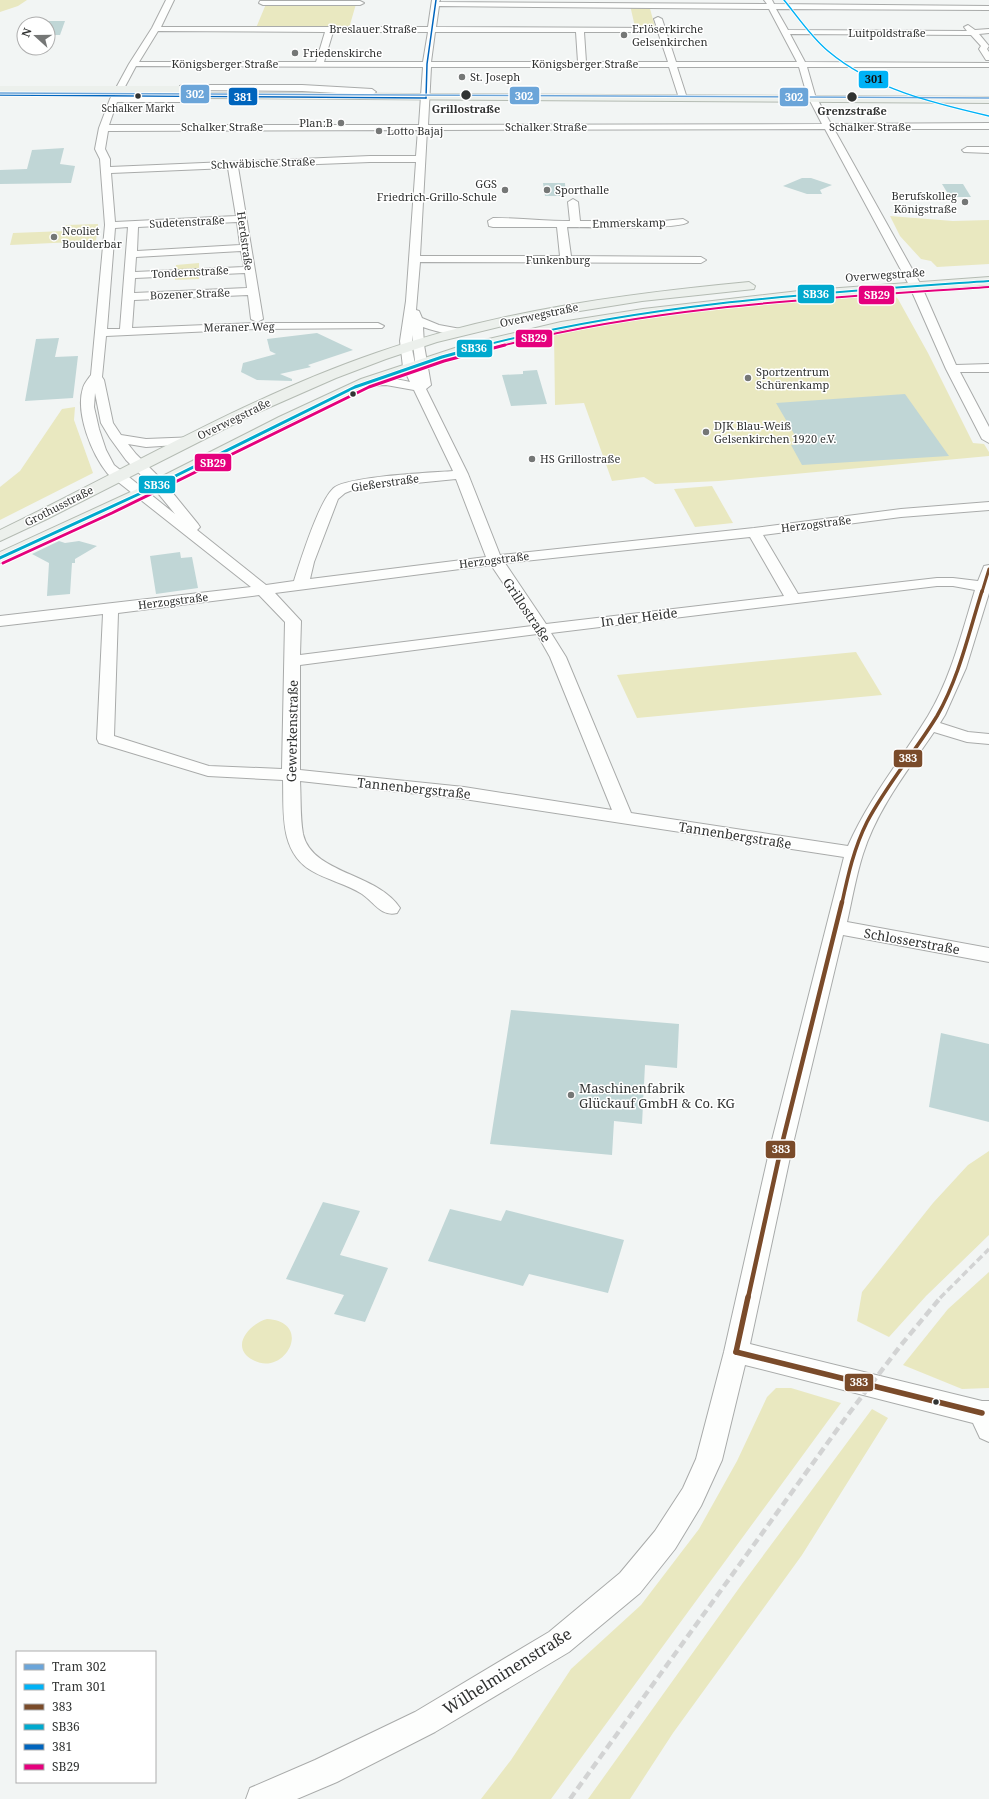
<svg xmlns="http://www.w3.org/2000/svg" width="989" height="1799" viewBox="0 0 989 1799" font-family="'Noto Serif',serif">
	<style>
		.green { fill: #e9e8c0 }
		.building { fill: #c0d6d6 }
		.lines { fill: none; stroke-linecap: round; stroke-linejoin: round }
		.minor-casing { stroke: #a9abaa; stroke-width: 2 }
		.major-casing { stroke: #b4bbb3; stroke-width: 2 }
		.minor { fill: #fdfefd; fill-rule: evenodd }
		.major { fill: #ecf0ec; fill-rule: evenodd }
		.rail-far1 { stroke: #d2d3d3; stroke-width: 3.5; stroke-dasharray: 7 3.5; stroke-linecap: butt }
		.rail { stroke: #d2d3d3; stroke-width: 4.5; stroke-dasharray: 8 4.5; stroke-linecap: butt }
		.major-bridge-casing { stroke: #b4bbb3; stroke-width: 10; stroke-linecap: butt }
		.major-bridge { stroke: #ecf0ec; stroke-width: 10 }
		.bus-1-far3-casing { stroke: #fff; stroke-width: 5 }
		.bus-1-far2-casing { stroke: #fff; stroke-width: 6 }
		.bus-1-far1-casing { stroke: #fff; stroke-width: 8 }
		.bus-1-casing { stroke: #fff; stroke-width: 8 }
		.bus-2-far1-casing { stroke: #fff; stroke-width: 3.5 }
		.bus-2-casing { stroke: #fff; stroke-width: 5 }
		.bus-3-casing { stroke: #fff; stroke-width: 3 }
		.bus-4-far1-casing { stroke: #fff; stroke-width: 3.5 }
		.bus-4-casing { stroke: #fff; stroke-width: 5 }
		.bus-1-far3 { stroke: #7a4b2a; stroke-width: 3 }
		.bus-1-far2 { stroke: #7a4b2a; stroke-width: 3.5 }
		.bus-1-far1 { stroke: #7a4b2a; stroke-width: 4.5 }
		.bus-1 { stroke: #7a4b2a; stroke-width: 5.5 }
		.bus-2-far1 { stroke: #00a9ce; stroke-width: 2 }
		.bus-2 { stroke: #00a9ce; stroke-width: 3 }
		.bus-3 { stroke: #0065bd; stroke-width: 1.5 }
		.bus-4-far1 { stroke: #e5007d; stroke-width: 2 }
		.bus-4 { stroke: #e5007d; stroke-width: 3 }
		.tram-1-casing { stroke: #fff; stroke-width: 3 }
		.tram-2-casing { stroke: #fff; stroke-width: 3 }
		.tram-1 { stroke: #6ba5d9; stroke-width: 1.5 }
		.tram-2 { stroke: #00b2f6; stroke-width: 1.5 }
		.poi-dot { fill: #757776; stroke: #fff; stroke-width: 1.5 }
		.stop-dot { fill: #313332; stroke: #fff; stroke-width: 1.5 }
		.labels { text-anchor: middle; stroke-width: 3; stroke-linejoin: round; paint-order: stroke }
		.far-bus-label { font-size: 10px; fill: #313332; stroke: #fff }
		.far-street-label { font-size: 11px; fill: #313332; stroke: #fff }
		.far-poi-label { font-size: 11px; fill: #313332; stroke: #fff; text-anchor: start }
		.far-stop-label { font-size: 11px; font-weight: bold; fill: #313332; stroke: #fff }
		.street-label { font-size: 13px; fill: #313332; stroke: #fff }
		.poi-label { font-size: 13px; fill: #313332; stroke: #fff; text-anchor: start }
		.near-street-label { font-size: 16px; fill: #313332; stroke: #fff }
		.line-badge { stroke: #fff; stroke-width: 1.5 }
		.badge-label { font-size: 11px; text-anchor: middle; font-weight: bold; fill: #fff }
		.pale-badge-label { font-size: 11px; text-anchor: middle; font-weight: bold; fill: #111 }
	</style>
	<rect width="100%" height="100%" fill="#f2f5f4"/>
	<g class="green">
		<polygon points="0,0 27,0 18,6 0,12"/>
		<polygon points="266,4 356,4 349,28 256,28"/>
		<polygon points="630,5 649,5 655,27 635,27"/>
		<polygon points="890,216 953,221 989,220 989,264 937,267 931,261 921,259 900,236"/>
		<polygon points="98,224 96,241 10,245 13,233 65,231 66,225"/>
		<polygon points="199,263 199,279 175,280 176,265"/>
		<polygon points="881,293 895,296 898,299 928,353 973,443 984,444 989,452 989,456 719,481 655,484 644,477 612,481 584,403 555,405 554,333 662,315"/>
		<polygon points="75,407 74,420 93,473 0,520 0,487 20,471 62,409"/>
		<polygon points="712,486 733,523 695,527 674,489"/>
		<polygon points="856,652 882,695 637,718 617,675"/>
		<polygon points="989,1151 989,1235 926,1296 889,1337 857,1321 862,1292 933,1203 968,1165"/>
		<polygon points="989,1272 989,1388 962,1389 903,1365 948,1309"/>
		<path d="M267,1319C315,1322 284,1378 253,1360C229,1347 249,1324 267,1319Z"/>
		<polygon points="776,1388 791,1388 841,1403 551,1799 481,1799 511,1760 571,1669 641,1605 699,1529 737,1461 767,1397"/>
		<polygon points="872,1409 888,1418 802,1555 673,1733 630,1799 588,1799 742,1584"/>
	</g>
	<g class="building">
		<polygon points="48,21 65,21 60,35 48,35"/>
		<polygon points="64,148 60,164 75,166 71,183 0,184 0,170 27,169 32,150"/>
		<polygon points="802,178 811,178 832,185 820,190 822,194 807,194 783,186"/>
		<polygon points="543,183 565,183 566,196 545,196"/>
		<polygon points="942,184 963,184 971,197 950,197"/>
		<polygon points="317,333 353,350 308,365 311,367 280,374 292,379 292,381 257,380 241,372 243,363 276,354 270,351 267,339"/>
		<polygon points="59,338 55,357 78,356 73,398 25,401 36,339"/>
		<polygon points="537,370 547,404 511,406 502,375 523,374 523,371"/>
		<polygon points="905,394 949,456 802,465 791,445 800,444 776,403"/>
		<polygon points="59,541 65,543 79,541 97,546 75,559 75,563 72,563 70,594 47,596 49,563 32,554"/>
		<polygon points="180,552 181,558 192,557 198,588 156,594 150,556"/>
		<polygon points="511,1010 679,1024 677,1068 645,1065 642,1124 614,1121 612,1155 490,1144"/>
		<polygon points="941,1033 989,1044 989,1122 929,1107"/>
		<polygon points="323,1202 360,1211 340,1255 388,1268 365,1322 334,1314 344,1295 286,1279"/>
		<polygon points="450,1209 501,1221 506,1210 624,1240 608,1293 529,1274 523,1286 428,1261"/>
	</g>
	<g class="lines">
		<defs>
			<g id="minor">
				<path d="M166,0H174L161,27H428L432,0H440L439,2L767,4L764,0H772L774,4L989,6V10L776,9L788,30L967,31L964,27L968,25L975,30L989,29V33L979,34L989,46L987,49L989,52V60H986L979,49L981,46L971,35L790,34L805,62L989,63V67H807L815,95L831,124L989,123V129H834L921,285L956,365L989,364V372H960L989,427V443L982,439L946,369L909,285L825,129L427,130L420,256H560L557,227H493L489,226L488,221L493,218C519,218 544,221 570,221L568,202L573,199L578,202L580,221H663L683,219L688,222C681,230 585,227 567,227L571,256L701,257L706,260L701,263L420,262L416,310L419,311L422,318L439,325L466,330L468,332C462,340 432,330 423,327L424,345L431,385L426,389L468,474L500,555L754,528L901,509L989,502V510L901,517L763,535L798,594L937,578H953L978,581L984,566L989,565V593L966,668L945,715L940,723L968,732L989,734V744L967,742L934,732C908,770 877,809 863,854C856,876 852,900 847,922L989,948V962L843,935L792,1148L750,1344L982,1401H989V1442L980,1438L973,1423L745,1365L722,1460L701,1506L675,1549L640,1593L569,1652L435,1732L337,1782L297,1799H246L250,1788L315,1760L415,1712L549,1632L620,1573L655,1531L683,1488L696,1459L724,1352L770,1148L844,857L464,799L300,781C301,798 300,817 303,834C312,874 378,873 400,908L397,913C381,917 374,902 362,894C347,884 327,880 312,871C279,852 284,812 283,780L208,776L99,743L97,739L103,614L0,626V616L251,587L108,474C92,455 75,413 83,388C84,384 88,379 91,375L105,225L100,159L95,149L99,128L110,99L129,64L152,28ZM439,6L769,9L797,62H676L662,19L658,17L654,19L657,28L436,27ZM158,31L325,32L316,62H139ZM333,32H428L423,62H324ZM435,32H576L578,62H431ZM584,32H658L668,62H586ZM136,66L423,67L419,125H109L117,102H203L207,99L203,96H120ZM431,67H669L678,95L682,98L686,95L677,67H799L807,95L822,124L428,125ZM418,130L416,156H370L110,167V159L105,149L108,131ZM370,162H416L406,301L400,341L403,367L410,382C399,380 367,372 360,382L366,386L386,385L414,390L453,471C428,473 353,476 335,487C320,497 300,562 294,581L266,585L197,530L200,527L198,524L163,481L136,454L128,444L146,447L192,444L199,440L197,437L146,439L121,435L113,423L104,380L102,377L106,336L258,329L382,328L384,326L378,323H258L132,328L134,300L248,295L251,319L257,322L263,319L238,167ZM228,168L236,216L115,222L111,173ZM237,222L240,245L137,251L138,227ZM128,227L120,329H107L115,228ZM241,251L244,267L135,272L136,257ZM245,273L247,288L134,293L135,278ZM412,335L416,369L412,349ZM95,393L101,423L110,438L126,460L153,487L175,514L114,465L106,450L99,429L94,407ZM456,479L486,557L310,579L314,562L338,499L345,493L355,489ZM750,537L784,596L546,624L505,563ZM491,565L532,626L300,655L301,621L275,593ZM937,586H953L975,590C962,632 951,678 928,716C901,760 869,798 848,846L631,813L566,657L551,633ZM259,595L285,622L282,769L209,766L114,736L118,613ZM537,634L550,657L612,810L464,787L300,770V665Z"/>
				<polygon points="260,1 360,1 364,3 360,5 263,5 259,3"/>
				<polygon points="183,85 302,85 372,89 376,92 372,95 302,91 180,90 180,86"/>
				<polygon points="967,147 989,147 989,153 964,152 962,150"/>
			</g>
			<g id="major">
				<polygon points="202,93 989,97 989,103 198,98 197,96 198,94"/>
				<polygon points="989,277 989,285 799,299 643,317 561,330 476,350 371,385 289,423 147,496 0,563 0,552 135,490 279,417 361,379 467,344 561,322 643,309 799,291"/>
				<path d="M749,282L755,286L754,289L642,301L536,318L437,342L386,359L336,378L252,415L47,519L0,541V530C125,470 245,398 376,353C497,311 623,294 749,282Z"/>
			</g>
		</defs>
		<use href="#minor" class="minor-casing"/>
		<use href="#major" class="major-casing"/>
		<use href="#minor" class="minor"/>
		<use href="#major" class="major"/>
		<polyline class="rail-far1" points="940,1298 989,1249"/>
		<polyline class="rail" points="570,1799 847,1416 901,1345 941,1297"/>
		<defs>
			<polyline id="major-bridge" points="0,91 205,91"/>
		</defs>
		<use href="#major-bridge" class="major-bridge-casing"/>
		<use href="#major-bridge" class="major-bridge"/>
		<defs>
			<polyline id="bus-1-far3" points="982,592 989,569"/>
			<path id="bus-1-far2" d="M842,903C848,875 854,848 867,822C887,784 915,752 937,716C959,678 969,632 982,591"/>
			<polyline id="bus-1-far1" points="748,1298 781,1148 842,902"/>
			<g id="bus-1">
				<polyline points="736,1352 748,1297"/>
				<polyline points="736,1352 982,1413"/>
			</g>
			<path id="bus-2-far1" d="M482,346C648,303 819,293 989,281"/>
			<polyline id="bus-2" points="0,558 139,494 355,387 442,357 486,345"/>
			<g id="bus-3">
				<polyline points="0,95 426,98"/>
				<polyline points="426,98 427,64 436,0"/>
			</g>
			<path id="bus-4-far1" d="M501,346C660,305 827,298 989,287"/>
			<polyline id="bus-4" points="3,563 112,513 369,387 444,361 505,345"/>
		</defs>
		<use href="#bus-1-far3" class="bus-1-far3-casing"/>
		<use href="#bus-1-far2" class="bus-1-far2-casing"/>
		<use href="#bus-1-far1" class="bus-1-far1-casing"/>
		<use href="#bus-1" class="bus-1-casing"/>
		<use href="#bus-2-far1" class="bus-2-far1-casing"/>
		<use href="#bus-2" class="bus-2-casing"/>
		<use href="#bus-3" class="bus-3-casing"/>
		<use href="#bus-4-far1" class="bus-4-far1-casing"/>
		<use href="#bus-4" class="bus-4-casing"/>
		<use href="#bus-1-far3" class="bus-1-far3"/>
		<use href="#bus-1-far2" class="bus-1-far2"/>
		<use href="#bus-1-far1" class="bus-1-far1"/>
		<use href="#bus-1" class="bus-1"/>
		<use href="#bus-2-far1" class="bus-2-far1"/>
		<use href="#bus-2" class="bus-2"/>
		<use href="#bus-3" class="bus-3"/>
		<use href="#bus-4-far1" class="bus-4-far1"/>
		<use href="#bus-4" class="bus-4"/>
		<defs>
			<polyline id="tram-1" points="0,93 989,98"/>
			<path id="tram-2" d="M784,0C798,17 811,37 828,51C873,89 933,103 989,116"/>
		</defs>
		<use href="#tram-1" class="tram-1-casing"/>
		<use href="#tram-2" class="tram-2-casing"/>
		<use href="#tram-1" class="tram-1"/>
		<use href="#tram-2" class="tram-2"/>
	</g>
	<g class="poi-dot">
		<circle cx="624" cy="35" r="4"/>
		<circle cx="295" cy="53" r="4"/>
		<circle cx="462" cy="77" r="4"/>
		<circle cx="341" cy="123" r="4"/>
		<circle cx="379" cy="131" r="4"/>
		<circle cx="505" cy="190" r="4"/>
		<circle cx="547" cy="190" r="4"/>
		<circle cx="965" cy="202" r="4"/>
		<circle cx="54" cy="237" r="4"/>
		<circle cx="748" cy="378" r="4"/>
		<circle cx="706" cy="432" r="4"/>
		<circle cx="532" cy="459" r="4"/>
		<circle cx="571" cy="1095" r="4"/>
	</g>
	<g class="stop-dot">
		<circle cx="466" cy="95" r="5.5"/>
		<circle cx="138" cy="96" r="3.5"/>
		<circle cx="852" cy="97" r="5.5"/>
		<circle cx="353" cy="394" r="3.5"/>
		<circle cx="936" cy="1402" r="3.5"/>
	</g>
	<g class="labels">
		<g class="far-bus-label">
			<text x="138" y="112">Schalker Markt</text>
		</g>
		<g class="far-street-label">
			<text x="373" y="33">Breslauer Straße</text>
			<text x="887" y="37">Luitpoldstraße</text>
			<text x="225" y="68">Königsberger Straße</text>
			<text x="585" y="68">Königsberger Straße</text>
			<text x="222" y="131">Schalker Straße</text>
			<text x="546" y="131">Schalker Straße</text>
			<text x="870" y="131">Schalker Straße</text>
			<text transform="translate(263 163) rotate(-2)" y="4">Schwäbische Straße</text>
			<text transform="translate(187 222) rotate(-3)" y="4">Sudetenstraße</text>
			<text transform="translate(629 223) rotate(-1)" y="4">Emmerskamp</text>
			<text transform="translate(245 241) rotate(82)" y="4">Herdstraße</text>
			<text x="558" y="264">Funkenburg</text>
			<text transform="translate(190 272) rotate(-3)" y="4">Tondernstraße</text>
			<text transform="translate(885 275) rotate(-4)" y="4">Overwegstraße</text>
			<text transform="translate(190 294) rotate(-2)" y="4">Bozener Straße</text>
			<text transform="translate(539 315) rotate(-12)" y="4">Overwegstraße</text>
			<text transform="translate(239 327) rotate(-1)" y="4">Meraner Weg</text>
			<text transform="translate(234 419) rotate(-26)" y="4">Overwegstraße</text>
			<text transform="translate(385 483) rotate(-8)" y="4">Gießerstraße</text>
			<text transform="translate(59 506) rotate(-27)" y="4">Grothusstraße</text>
			<text transform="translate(816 524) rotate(-7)" y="4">Herzogstraße</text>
			<text transform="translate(494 560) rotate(-7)" y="4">Herzogstraße</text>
			<text transform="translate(173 601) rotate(-7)" y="4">Herzogstraße</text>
		</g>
		<g class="far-poi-label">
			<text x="632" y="33">Erlöserkirche<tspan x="632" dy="13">Gelsenkirchen</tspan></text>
			<text x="303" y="57">Friedenskirche</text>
			<text x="470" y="81">St. Joseph</text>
			<text x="333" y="127" text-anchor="end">Plan:B</text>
			<text x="387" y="135">Lotto Bajaj</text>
			<text x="497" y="188" text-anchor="end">GGS<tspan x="497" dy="13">Friedrich-Grillo-Schule</tspan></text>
			<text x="555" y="194">Sporthalle</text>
			<text x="957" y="200" text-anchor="end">Berufskolleg<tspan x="957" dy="13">Königstraße</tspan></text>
			<text x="62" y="235">Neoliet<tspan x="62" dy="13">Boulderbar</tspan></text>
			<text x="756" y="376">Sportzentrum<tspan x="756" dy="13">Schürenkamp</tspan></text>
			<text x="714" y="430">DJK Blau-Weiß<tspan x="714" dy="13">Gelsenkirchen 1920 e.V.</tspan></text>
			<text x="540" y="463">HS Grillostraße</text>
		</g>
		<g class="far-stop-label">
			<text x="466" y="113">Grillostraße</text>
			<text x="852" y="115">Grenzstraße</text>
		</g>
		<g class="street-label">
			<text transform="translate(527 610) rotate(56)" y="5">Grillostraße</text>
			<text transform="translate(639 617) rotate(-7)" y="5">In der Heide</text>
			<text transform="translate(292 731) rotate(-89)" y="5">Gewerkenstraße</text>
			<text transform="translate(414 788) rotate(6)" y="5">Tannenbergstraße</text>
			<text transform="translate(735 835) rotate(9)" y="5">Tannenbergstraße</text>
			<text transform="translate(912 941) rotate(10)" y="5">Schlosserstraße</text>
		</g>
		<g class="poi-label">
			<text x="579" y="1093">Maschinenfabrik<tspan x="579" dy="15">Glückauf GmbH &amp; Co. KG</tspan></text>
		</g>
		<g class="near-street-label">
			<text transform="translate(507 1671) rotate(-32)" y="6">Wilhelminenstraße</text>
		</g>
	</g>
	<g class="line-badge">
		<rect x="858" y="70" width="31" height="19" rx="4" fill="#00b2f6"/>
		<rect x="180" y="84" width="30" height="20" rx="4" fill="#6ba5d9"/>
		<rect x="509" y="86" width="31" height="19" rx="4" fill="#6ba5d9"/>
		<rect x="228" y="87" width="30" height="19" rx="4" fill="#0065bd"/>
		<rect x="779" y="87" width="30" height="20" rx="4" fill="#6ba5d9"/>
		<rect x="797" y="284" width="38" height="20" rx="4" fill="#00a9ce"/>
		<rect x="858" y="285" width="37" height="20" rx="4" fill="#e5007d"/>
		<rect x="515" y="329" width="38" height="19" rx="4" fill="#e5007d"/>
		<rect x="456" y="339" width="37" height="19" rx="4" fill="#00a9ce"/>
		<rect x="194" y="453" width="38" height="19" rx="4" fill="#e5007d"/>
		<rect x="138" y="475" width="38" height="19" rx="4" fill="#00a9ce"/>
		<rect x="893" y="749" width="30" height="19" rx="4" fill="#7a4b2a"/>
		<rect x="765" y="1140" width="31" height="19" rx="4" fill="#7a4b2a"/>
		<rect x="844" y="1373" width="30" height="19" rx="4" fill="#7a4b2a"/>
	</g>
	<g class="badge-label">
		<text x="195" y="98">302</text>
		<text x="524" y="100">302</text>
		<text x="243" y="101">381</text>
		<text x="794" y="101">302</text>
		<text x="816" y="298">SB36</text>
		<text x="877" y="299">SB29</text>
		<text x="534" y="342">SB29</text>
		<text x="474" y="352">SB36</text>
		<text x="213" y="467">SB29</text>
		<text x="157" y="489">SB36</text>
		<text x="908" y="762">383</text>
		<text x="781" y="1153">383</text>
		<text x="859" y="1386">383</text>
	</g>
	<g class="pale-badge-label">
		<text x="874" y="83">301</text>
	</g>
	<rect x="16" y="1651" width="140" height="132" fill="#ffffff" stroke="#adadad"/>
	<rect x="24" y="1664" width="20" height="6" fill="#6ba5d9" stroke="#adadad"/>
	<text x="52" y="1671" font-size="12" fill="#313332">Tram 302</text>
	<rect x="24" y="1684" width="20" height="6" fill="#00b2f6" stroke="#adadad"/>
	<text x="52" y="1691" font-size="12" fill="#313332">Tram 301</text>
	<rect x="24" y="1704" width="20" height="6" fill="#7a4b2a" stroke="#adadad"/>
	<text x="52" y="1711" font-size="12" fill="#313332">383</text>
	<rect x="24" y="1724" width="20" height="6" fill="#00a9ce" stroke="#adadad"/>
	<text x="52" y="1731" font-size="12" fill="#313332">SB36</text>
	<rect x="24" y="1744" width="20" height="6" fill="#0065bd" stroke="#adadad"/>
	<text x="52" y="1751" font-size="12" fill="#313332">381</text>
	<rect x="24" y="1764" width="20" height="6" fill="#e5007d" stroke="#adadad"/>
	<text x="52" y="1771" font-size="12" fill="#313332">SB29</text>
	<g transform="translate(36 36) rotate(291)"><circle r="19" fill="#ffffff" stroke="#adadad"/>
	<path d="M0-3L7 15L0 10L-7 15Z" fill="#757776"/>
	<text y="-6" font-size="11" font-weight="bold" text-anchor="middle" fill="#313332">N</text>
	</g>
</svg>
